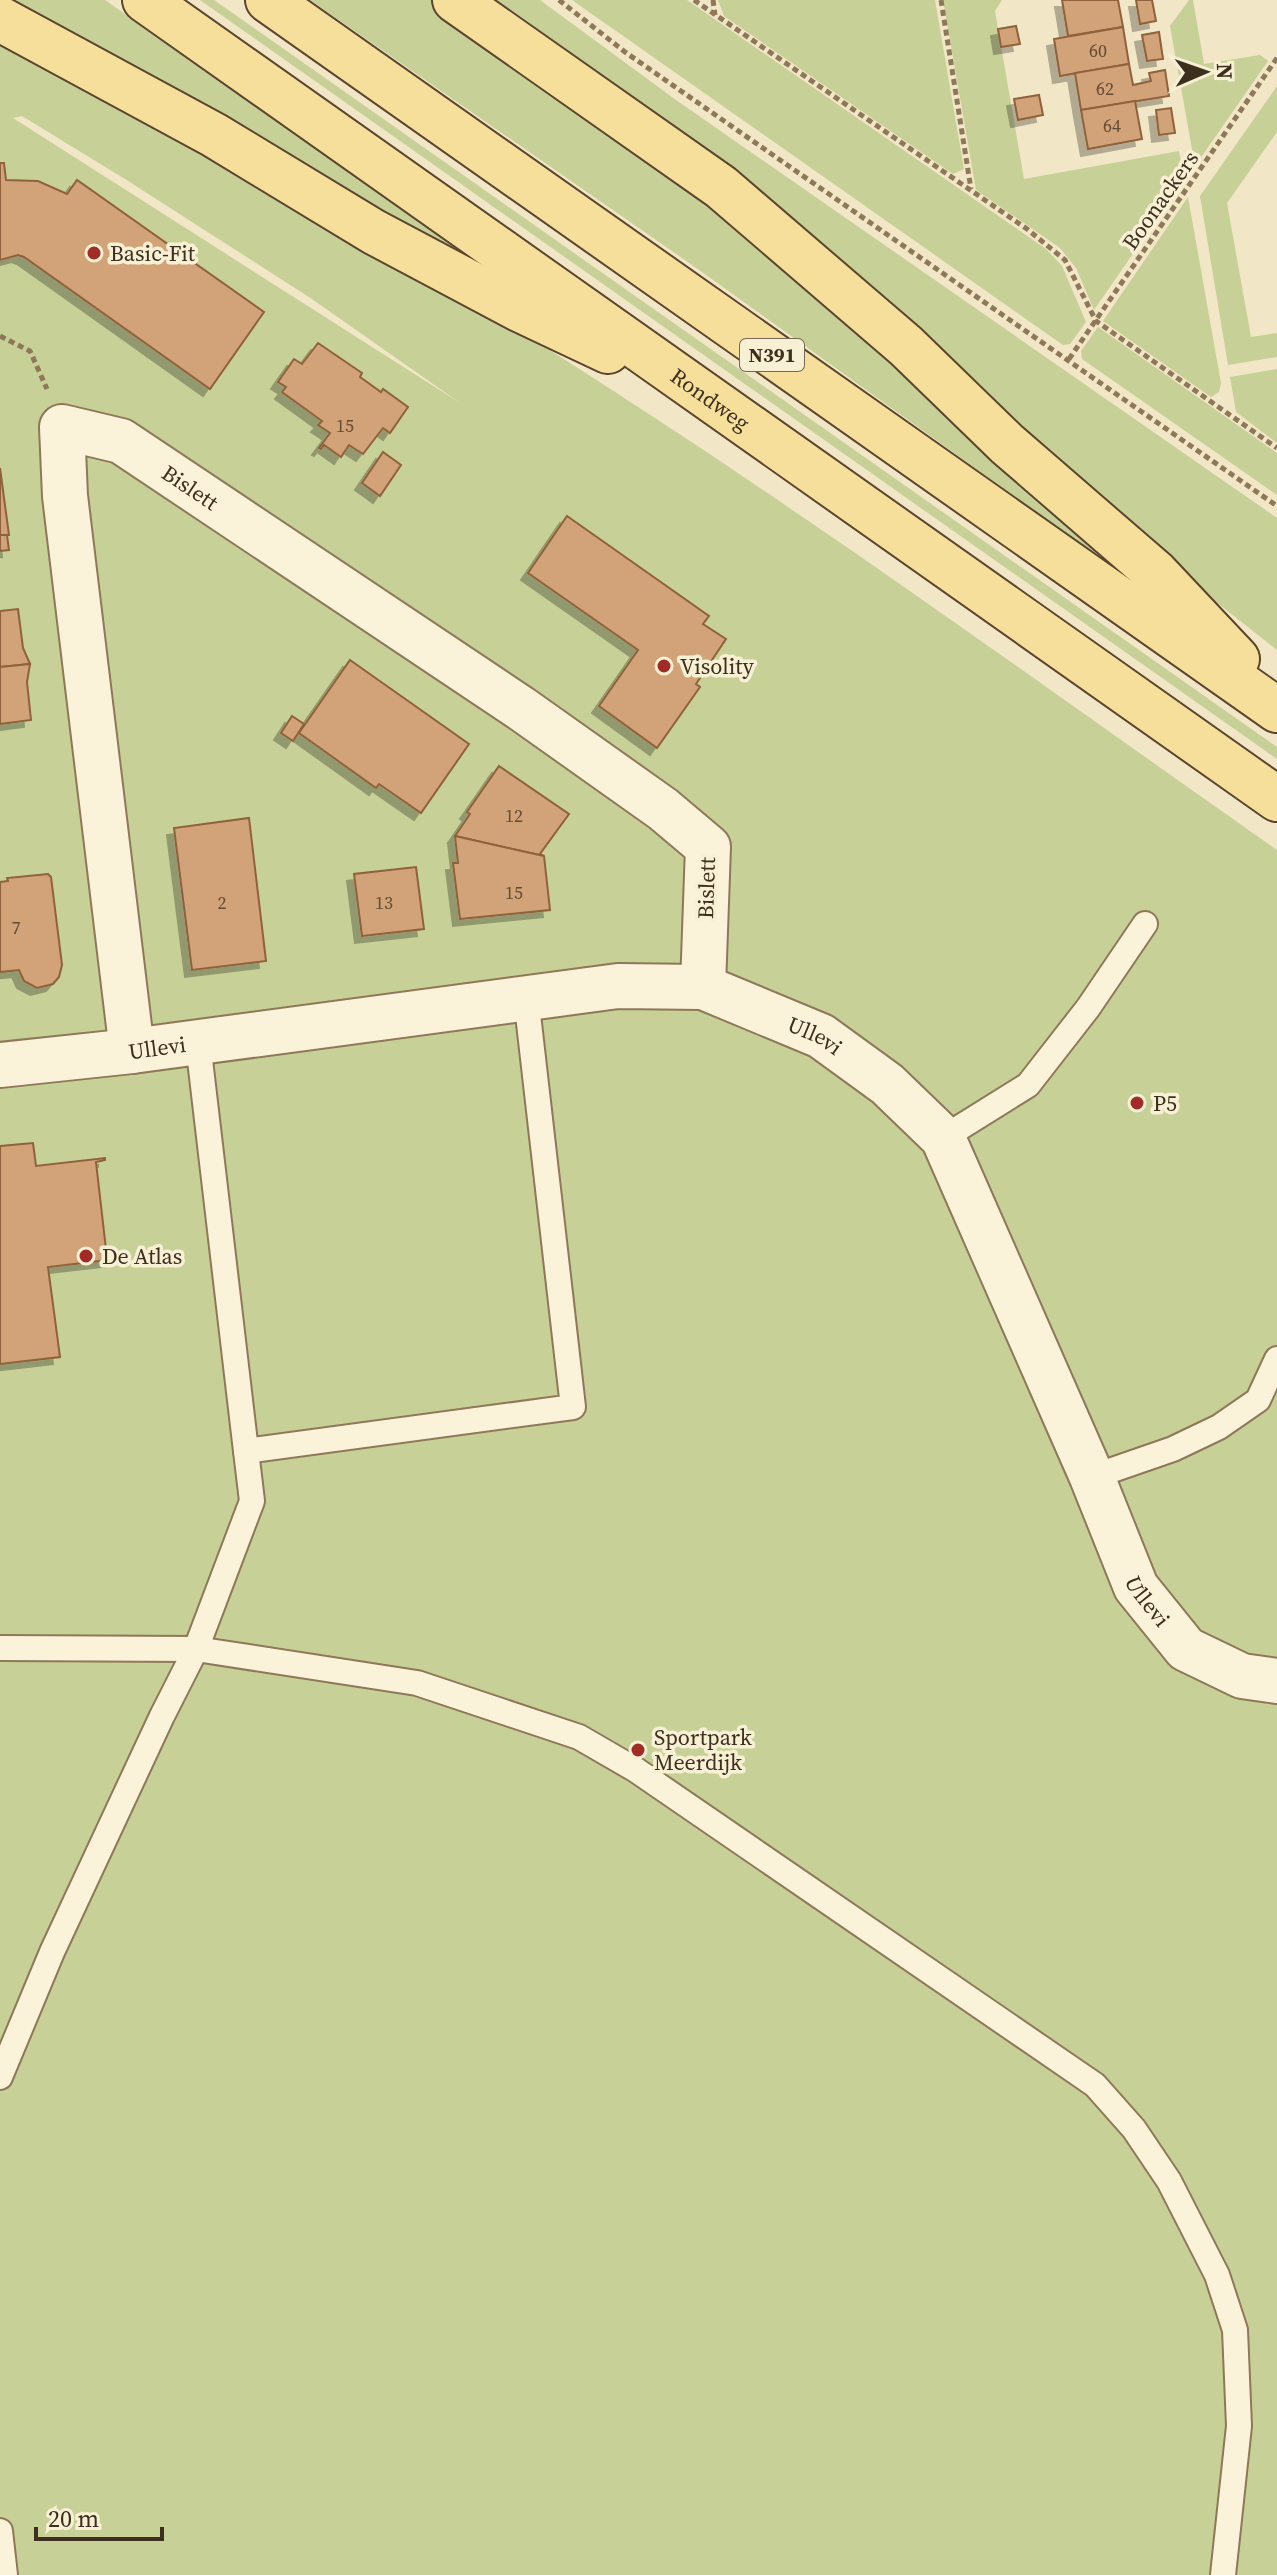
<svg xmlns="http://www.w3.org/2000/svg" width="1277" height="2575" viewBox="0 0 1277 2575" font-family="'Source Serif 4',serif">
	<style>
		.green { fill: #c7d097; fill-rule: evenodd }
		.building { fill: #d2a278; stroke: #8f623d; stroke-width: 2; filter: url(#shadow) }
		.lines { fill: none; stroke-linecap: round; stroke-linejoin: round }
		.lane-casing { stroke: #8e7859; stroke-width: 28 }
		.street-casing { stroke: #8e7859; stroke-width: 48 }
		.primary-casing { stroke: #5b452e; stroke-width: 48 }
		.path { stroke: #8e7859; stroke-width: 5; stroke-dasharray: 6 4; stroke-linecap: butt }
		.lane { stroke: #fbf3d9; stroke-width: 24 }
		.street { stroke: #fbf3d9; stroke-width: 44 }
		.primary { stroke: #f6df9b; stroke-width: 44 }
		.poi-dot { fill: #a12b25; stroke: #f8f0d5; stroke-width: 3 }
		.labels { text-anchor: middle; stroke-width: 7; stroke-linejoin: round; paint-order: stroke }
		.number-label { font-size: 18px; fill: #624c34 }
		.shield { fill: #f8f0d5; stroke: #756955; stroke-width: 2 }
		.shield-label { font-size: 20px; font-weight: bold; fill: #3d2f1e }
		.street-label { font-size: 22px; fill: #3d2f1e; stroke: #f8f0d5 }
		.poi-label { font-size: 22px; fill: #3d2f1e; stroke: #f8f0d5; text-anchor: start }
	</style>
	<defs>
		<filter id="shadow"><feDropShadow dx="-7" dy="7" stdDeviation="0" flood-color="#0004"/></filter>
	</defs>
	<rect width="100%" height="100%" fill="#f1e6c5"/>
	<g class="green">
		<polygon points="1,0 105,0 453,246 454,253"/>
		<polygon points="200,0 214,0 1277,747 1277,759"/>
		<polygon points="310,0 436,0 691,179 1101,547 1096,555 695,267"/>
		<polygon points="484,0 540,0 676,100 1277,518 1277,650 1187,579"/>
		<polygon points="572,0 687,0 1046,249 1062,266 1086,322 1070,344 1063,345"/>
		<polygon points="718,0 935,0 964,169 953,174 724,16"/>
		<polygon points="943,0 1002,0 995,11 1024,179 1179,151 1184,180 1094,310 1076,268 1060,248 976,190"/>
		<polygon points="1189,0 1193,0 1204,64 1260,55 1268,61 1195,166 1170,26"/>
		<path d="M0,31C183,135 369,236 548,349C797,506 1036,681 1277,850V2575H0ZM22,116L125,179L312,299L460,403L13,118Z"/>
		<polygon points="1277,86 1277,132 1227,203 1251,337 1277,333 1277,357 1228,365 1200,196"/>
		<polygon points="1188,197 1221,383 1219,392 1211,397 1103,321"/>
		<polygon points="1098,327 1277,453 1277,495 1082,359 1081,351"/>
		<polygon points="1277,369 1277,443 1236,412 1230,377"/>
	</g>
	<g class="building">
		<polygon points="1062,0 1118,0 1123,27 1068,36"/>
		<polygon points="1136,0 1152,0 1156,21 1140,24"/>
		<polygon points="1016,26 1020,44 1001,47 998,29"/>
		<polygon points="1123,27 1129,64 1060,76 1054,39"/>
		<polygon points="1159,32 1163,59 1147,61 1142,35"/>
		<polygon points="1129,64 1133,85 1151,81 1149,73 1165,70 1169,96 1081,110 1075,73"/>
		<polygon points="1039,95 1043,115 1018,120 1014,99"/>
		<polygon points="1135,101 1142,139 1088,149 1081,110"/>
		<polygon points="1171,108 1175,133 1159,135 1156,110"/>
		<polygon points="0,163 4,163 6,180 38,181 67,194 77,180 264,312 210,389 24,257 18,255 0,260"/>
		<polygon points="318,343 362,373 360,377 381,392 383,389 408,407 390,433 383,428 363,454 349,445 341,457 324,445 321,449 319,448 330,433 318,425 322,421 282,392 286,387 278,382 294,359 302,364"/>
		<polygon points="383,452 401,465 380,496 362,483"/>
		<polygon points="0,468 9,535 0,535"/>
		<polygon points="567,516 709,616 703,624 726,639 696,684 700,687 657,748 599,706 638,650 528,573"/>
		<polygon points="0,535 7,535 9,550 0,551"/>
		<polygon points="18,609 23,648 30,664 0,667 0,611"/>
		<polygon points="350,660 469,744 421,813 379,784 376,788 299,733"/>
		<polygon points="30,664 27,682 31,720 0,724 0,667"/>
		<polygon points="292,716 304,724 293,741 281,733"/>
		<polygon points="499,766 569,814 540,854 544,856 455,836 470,814 467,812"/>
		<polygon points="249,818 266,961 192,970 174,828"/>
		<polygon points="455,836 544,856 550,910 460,919 453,863 458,863"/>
		<polygon points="416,867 424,929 362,936 354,874"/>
		<polygon points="48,874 51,877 62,965 59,977 53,984 37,988 24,981 19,970 0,972 0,882 8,881 7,878"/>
		<polygon points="33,1143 36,1166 105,1158 105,1160 96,1162 107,1258 116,1257 116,1259 48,1267 60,1357 0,1364 0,1146"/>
	</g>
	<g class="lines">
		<defs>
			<g id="lane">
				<polyline points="198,1043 246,1451 573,1407 526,997"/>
				<polyline points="943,1138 1028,1085 1088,1008 1145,924"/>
				<polyline points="1092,1477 1173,1449 1219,1427 1258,1400 1277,1359"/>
				<polyline points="0,1648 196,1649 417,1683 579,1737 636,1770 1095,2085 1134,2129 1169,2181 1217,2275 1235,2330 1239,2426 1223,2575"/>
				<polyline points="0,2077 52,1952 162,1716 196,1649 252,1501 246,1451"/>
				<polyline points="0,2531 5,2575"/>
			</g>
			<g id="street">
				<path id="s1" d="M132,1051L65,496L62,427L121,441L522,709L663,809L708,847L703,987"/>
				<path id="s2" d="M0,1065L132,1051L618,986L703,987L821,1036L887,1084L943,1138L1092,1477L1136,1587L1186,1649L1242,1676L1277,1681"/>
			</g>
			<g id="primary">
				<path id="s3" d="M145,0L1277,799"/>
				<polyline points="268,0 1277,710"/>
				<polyline points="455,0 721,187 906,346 1007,444 1156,573 1237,659"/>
				<polyline points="0,19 214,135 374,232 519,309 608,351"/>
			</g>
		</defs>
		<use href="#lane" class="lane-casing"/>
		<use href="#street" class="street-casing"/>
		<use href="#primary" class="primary-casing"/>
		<g class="path">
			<polyline points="559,0 625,52 1277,506"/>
			<polyline points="694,0 1027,229 1065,260 1096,321 1277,448"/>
			<polyline points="713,0 715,15"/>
			<polyline points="941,0 971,189"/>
			<polyline points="0,336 30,351 47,389"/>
			<polyline points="1069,359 1277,58"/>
		</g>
		<use href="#lane" class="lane"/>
		<use href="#street" class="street"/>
		<use href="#primary" class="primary"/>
	</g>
	<g class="poi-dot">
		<circle cx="94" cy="253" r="8"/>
		<circle cx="664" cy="666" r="8"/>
		<circle cx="1137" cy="1103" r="8"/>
		<circle cx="86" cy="1256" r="8"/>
		<circle cx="638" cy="1750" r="8"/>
	</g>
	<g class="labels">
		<g class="number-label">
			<text x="1098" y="57">60</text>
			<text x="1105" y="95">62</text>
			<text x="1112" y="132">64</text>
			<text x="345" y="432">15</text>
			<text x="514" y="822">12</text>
			<text x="514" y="899">15</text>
			<text x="222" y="909">2</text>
			<text x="384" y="909">13</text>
			<text x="16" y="934">7</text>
		</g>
		<rect class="shield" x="740" y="339" width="64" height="32" rx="6"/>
		<g class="shield-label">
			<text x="772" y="362">N391</text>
		</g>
		<g class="street-label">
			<text transform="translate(1160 200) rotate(-55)" y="8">Boonackers</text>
			<text dy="8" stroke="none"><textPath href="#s3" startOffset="692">Rondweg</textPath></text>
			<text dy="8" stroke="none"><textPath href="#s1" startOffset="772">Bislett</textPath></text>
			<text transform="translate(706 888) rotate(-88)" y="8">Bislett</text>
			<text dy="8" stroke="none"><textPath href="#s2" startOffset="830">Ullevi</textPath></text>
			<text dy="8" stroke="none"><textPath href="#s2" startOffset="158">Ullevi</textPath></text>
			<text dy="8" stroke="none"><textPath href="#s2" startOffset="1502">Ullevi</textPath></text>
		</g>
		<g class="poi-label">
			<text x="110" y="261">Basic-Fit</text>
			<text x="680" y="674">Visolity</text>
			<text x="1153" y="1111">P5</text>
			<text x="102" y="1264">De Atlas</text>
			<text x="654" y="1745">Sportpark<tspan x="654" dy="25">Meerdijk</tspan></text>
		</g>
	</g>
	<g transform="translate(1205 72) rotate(88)" stroke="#f8f0d5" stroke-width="6" paint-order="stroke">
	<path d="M0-6L14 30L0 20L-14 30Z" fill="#3d2f1e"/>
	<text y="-12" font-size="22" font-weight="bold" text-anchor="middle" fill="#3d2f1e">N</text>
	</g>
	<path d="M36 2527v12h126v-12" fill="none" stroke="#3d2f1e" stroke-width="4"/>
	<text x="48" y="2527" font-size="24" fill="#3d2f1e" stroke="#f8f0d5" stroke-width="6" paint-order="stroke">20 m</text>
</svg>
